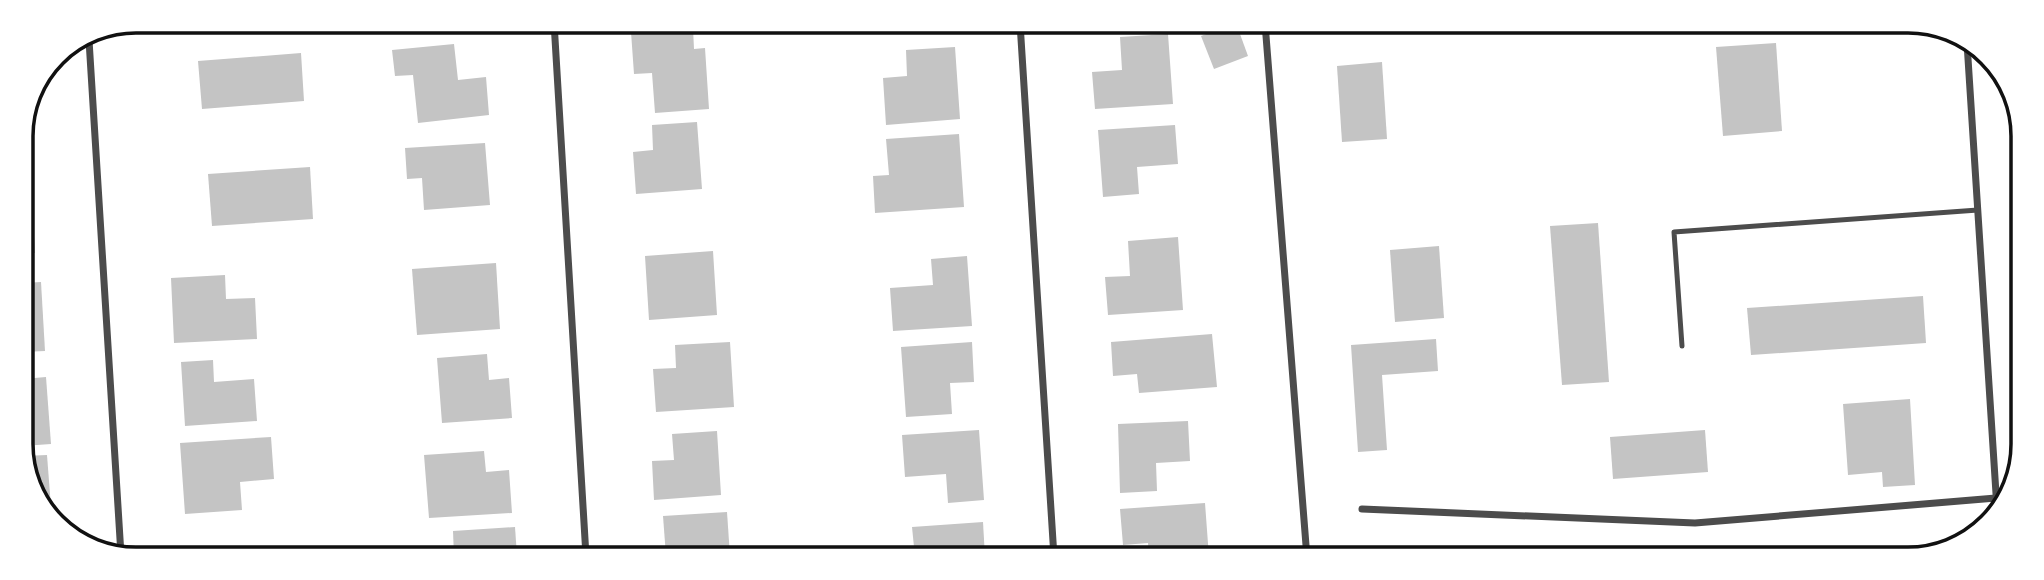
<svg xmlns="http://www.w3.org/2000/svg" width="2044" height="580" viewBox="0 0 2044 580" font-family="'Fira Sans Condensed',sans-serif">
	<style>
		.building { fill: #c4c4c4 }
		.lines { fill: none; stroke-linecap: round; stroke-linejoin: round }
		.service { stroke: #4c4c4c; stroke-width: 5 }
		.minor { stroke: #4c4c4c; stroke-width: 7 }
		.rim { fill: none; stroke: #111; stroke-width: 3.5 }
	</style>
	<rect width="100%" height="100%" fill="#fff"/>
	<g class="building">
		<polygon points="1236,23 1248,56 1214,69 1201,36"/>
		<polygon points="693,28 694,49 705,48 709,109 655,113 652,73 634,74 631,32"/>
		<polygon points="1168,34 1173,104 1095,109 1092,72 1122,70 1120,37"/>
		<polygon points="1776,43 1782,131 1723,136 1716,47"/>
		<polygon points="454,44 458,80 486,77 489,115 418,123 413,75 395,76 392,50"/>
		<polygon points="955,47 960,119 886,125 883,78 907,76 906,50"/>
		<polygon points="301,53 304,101 202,109 198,61"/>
		<polygon points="1382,62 1387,139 1342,142 1337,66"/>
		<polygon points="697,122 702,189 636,194 633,152 653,150 652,125"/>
		<polygon points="1175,125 1178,164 1137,167 1139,194 1103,197 1098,130"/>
		<polygon points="959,134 964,207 875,213 873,176 889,175 886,139"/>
		<polygon points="485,143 490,205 424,210 422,178 407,179 405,148"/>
		<polygon points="310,167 313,219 212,226 208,174"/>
		<polygon points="31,183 35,253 22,254 22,184"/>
		<polygon points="1598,223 1609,382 1562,385 1550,226"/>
		<polygon points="1178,237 1183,310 1108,315 1105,277 1130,276 1128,241"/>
		<polygon points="1439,246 1444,318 1395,322 1390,250"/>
		<polygon points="713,251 717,315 649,320 645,256"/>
		<polygon points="967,256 972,326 893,331 890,288 933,285 931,259"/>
		<polygon points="496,263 500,329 417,335 412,269"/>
		<polygon points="225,275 226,299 255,298 257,339 174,343 171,278"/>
		<polygon points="41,282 45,351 23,352 22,283"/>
		<polygon points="1923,296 1926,343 1751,355 1747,308"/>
		<polygon points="1212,334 1217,387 1139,393 1137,374 1113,376 1111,342"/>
		<polygon points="1436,339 1438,371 1382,375 1387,450 1358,452 1351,345"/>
		<polygon points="730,342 734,407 656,412 653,369 676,368 675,345"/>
		<polygon points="972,342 974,382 950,383 952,414 906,417 901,347"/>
		<polygon points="487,354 489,380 509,378 512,418 442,423 437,358"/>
		<polygon points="213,360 214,382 254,379 257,421 185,426 181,362"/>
		<polygon points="46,377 51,444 23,446 23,379"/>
		<polygon points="1910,399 1915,485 1883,487 1882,472 1848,475 1843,404"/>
		<polygon points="1188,421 1190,461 1156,463 1157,491 1120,493 1118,424"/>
		<polygon points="979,430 984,500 948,503 946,474 905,477 902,435"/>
		<polygon points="1705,430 1708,472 1613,479 1610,437"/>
		<polygon points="717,431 721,495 654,500 652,461 674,460 672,434"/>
		<polygon points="271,437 274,479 240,482 242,510 185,514 180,443"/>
		<polygon points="484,451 486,472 509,470 512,513 429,518 424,455"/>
		<polygon points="47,455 52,520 23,467 23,456"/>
		<polygon points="1205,503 1209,557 1149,557 1148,543 1123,545 1120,509"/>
		<polygon points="727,512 730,556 666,556 663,516"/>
		<polygon points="983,522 985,557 915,557 912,527"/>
		<polygon points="515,527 517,556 454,556 453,531"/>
		<polygon points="1696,551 1696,558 1624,558 1624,556"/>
	</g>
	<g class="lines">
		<polyline class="service" points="1682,346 1674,232 1978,210"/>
		<g class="minor">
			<polyline points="554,22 586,556"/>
			<polyline points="1020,23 1054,557"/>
			<polyline points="1265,23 1307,558"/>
			<polyline points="89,40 121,555"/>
			<polyline points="1967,43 1997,509"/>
			<polyline points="1362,509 1695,523 1996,498"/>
		</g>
	</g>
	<path d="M0 0H2044V580H0ZM136 33H1908A103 103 0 0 1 2011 136V444A103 103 0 0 1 1908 547H136A103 103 0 0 1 33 444V136A103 103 0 0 1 136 33Z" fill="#fff" fill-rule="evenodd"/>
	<path class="rim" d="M136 33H1908A103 103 0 0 1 2011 136V444A103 103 0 0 1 1908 547H136A103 103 0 0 1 33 444V136A103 103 0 0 1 136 33Z"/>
</svg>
